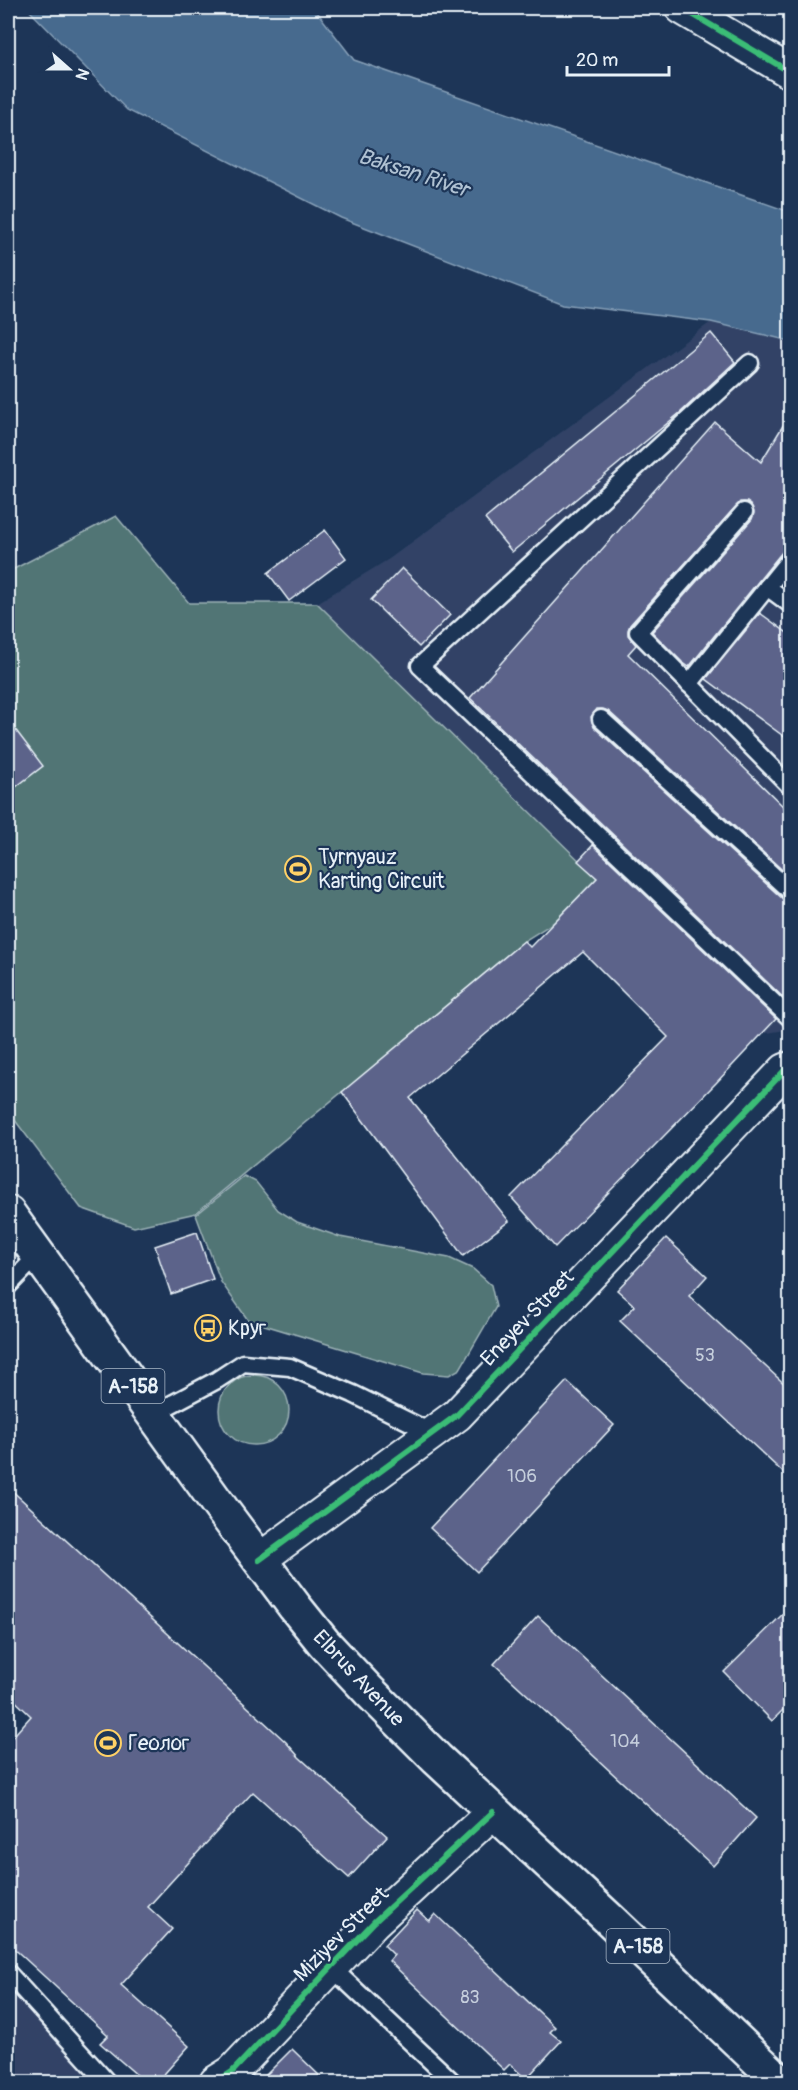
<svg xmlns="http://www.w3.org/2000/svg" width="798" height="2090" viewBox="0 0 798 2090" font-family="Pangolin,sans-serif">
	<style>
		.built { fill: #304366 }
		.green { fill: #517475; stroke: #9cb2b6; stroke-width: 1.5 }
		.water { fill: #476a8e; stroke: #87a0b8; stroke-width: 1.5 }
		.building { fill: #5c648a; stroke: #e8f1f8; stroke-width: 1.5 }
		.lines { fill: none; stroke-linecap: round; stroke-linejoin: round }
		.lane-casing { stroke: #e8f1f8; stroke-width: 21 }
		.street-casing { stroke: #e8f1f8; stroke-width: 36 }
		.primary-casing { stroke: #e8f1f8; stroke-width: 38 }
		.lane { stroke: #1d3557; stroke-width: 16 }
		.street { stroke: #1d3557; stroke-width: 32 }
		.primary { stroke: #1d3557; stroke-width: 33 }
		.cycleway-casing { stroke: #1d3557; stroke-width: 10 }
		.cycleway { stroke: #3abd76; stroke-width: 6 }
		.labels { text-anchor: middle; stroke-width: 4.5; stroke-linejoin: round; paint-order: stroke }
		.number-label { font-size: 18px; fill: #c5cedc }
		.shield { fill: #1d3557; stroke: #abb9c8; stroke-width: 1.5 }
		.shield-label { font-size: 20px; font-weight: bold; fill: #e8f1f8 }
		.poi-label { font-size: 21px; fill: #e8f1f8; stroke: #1d3557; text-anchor: start }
		.street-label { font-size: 21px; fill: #e8f1f8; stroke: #1d3557 }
		.water-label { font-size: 22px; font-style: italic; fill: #b0c2d3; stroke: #1d3557 }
	</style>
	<rect width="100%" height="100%" fill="#1d3557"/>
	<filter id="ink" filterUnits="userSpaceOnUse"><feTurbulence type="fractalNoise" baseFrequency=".0167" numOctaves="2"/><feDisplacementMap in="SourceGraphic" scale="12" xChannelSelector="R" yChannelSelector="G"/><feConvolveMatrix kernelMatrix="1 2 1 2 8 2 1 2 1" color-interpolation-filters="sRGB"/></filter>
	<g filter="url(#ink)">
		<g class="built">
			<polygon points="711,322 790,341 790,1029 762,1034 776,1019 720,965 647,924 662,908 595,844 578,861 317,603 389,559"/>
			<polygon points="8,1985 17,1995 96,2082 15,2082 8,2074"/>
		</g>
		<g class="green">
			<polygon points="116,516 189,603 317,603 597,878 553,923 524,941 196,1213 134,1227 81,1208 8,1111 8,572"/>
			<polygon points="244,1176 256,1182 278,1210 297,1222 340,1237 449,1258 473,1269 491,1285 496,1307 460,1369 449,1375 423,1373 248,1320 221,1282 196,1215"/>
			<circle cx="254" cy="1410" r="35"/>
		</g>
		<polygon class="water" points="27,8 314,8 354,60 790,212 790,341 711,322 563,304 341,218 127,110"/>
		<g class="building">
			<polygon points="711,333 735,362 681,412 512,552 485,519"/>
			<polygon points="790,414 790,547 782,552 689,667 682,662 652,632 752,519 754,513 751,505 747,502 740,502 630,625 628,630 628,635 636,645 628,654 790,813 790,877 608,711 603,709 597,709 591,717 594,727 783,899 790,901 790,1004 470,698 715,422 761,462"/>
			<polygon points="325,530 346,558 289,601 268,573"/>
			<polygon points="402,568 450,615 419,647 371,600"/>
			<polygon points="760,613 790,635 790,741 706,679"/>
			<polygon points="8,720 43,766 8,793"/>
			<polygon points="593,845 776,1019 716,1083 555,1247 511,1197 668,1037 583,952 410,1098 509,1221 463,1256 342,1092 524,941 530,947 597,878 578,861"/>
			<polygon points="197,1232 213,1279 171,1294 155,1246"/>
			<polygon points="666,1238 707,1276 689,1296 790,1389 790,1479 620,1321 635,1306 617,1290"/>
			<polygon points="567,1381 614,1425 477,1572 430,1528"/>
			<polygon points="8,1487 286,1742 299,1757 387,1836 349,1878 253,1792 148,1907 172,1929 121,1985 189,2046 157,2082 145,2082 100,2043 108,2035 8,1943 8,1742 31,1716 8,1694"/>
			<polygon points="790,1607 790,1703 772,1721 724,1672"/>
			<polygon points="538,1616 756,1818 713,1866 494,1664"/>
			<polygon points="417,1910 429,1921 435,1914 555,2027 550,2032 561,2041 526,2079 510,2064 504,2070 389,1961 394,1955 384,1945"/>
			<polygon points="292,2049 326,2082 259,2082"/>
		</g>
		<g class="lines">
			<defs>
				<g id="lane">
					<polyline points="750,363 420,666 790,1018"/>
					<polyline points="744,512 638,632 790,786"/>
					<polyline points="767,587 790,604"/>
					<polyline points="689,684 790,559"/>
					<polyline points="601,719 790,891"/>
					<polyline points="8,1286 38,1255"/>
					<polyline points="153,1414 217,1380 243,1363 290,1367 353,1394 432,1433"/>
					<polyline points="331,1967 453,2082"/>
					<polyline points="8,1973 107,2082"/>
				</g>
				<g id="street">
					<polyline points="682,8 790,72"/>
					<polyline points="259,1560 457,1415 785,1070 790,1068"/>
					<polyline points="216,2082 232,2072 374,1922 493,1812"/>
				</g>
				<polyline id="primary" points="8,1213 223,1511 295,1607 324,1643 369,1691 437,1759 607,1917 781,2082"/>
			</defs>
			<use href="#lane" class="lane-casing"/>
			<use href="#street" class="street-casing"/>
			<use href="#primary" class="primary-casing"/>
			<use href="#lane" class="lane"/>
			<use href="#street" class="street"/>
			<use href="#primary" class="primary"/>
			<defs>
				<g id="cycleway">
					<polyline points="682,8 790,72"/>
					<polyline points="259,1560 457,1415 785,1070 790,1068"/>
					<polyline points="216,2082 232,2072 374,1922 493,1812"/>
				</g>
			</defs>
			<use href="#cycleway" class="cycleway-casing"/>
			<use href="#cycleway" class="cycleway"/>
		</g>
	</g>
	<defs>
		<symbol id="stadium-ring" viewBox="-11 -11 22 22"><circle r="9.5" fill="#1d3557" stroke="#ffd166" stroke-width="1.5"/><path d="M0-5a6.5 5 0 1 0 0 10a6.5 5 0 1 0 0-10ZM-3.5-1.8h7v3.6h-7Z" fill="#ffd166"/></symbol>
		<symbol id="bus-ring" viewBox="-11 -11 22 22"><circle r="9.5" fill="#1d3557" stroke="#ffd166" stroke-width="1.5"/><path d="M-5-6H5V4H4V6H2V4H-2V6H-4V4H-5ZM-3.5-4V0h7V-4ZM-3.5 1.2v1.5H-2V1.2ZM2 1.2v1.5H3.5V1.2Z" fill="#ffd166"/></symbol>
	</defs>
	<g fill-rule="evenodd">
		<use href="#stadium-ring" x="283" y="854" width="30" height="30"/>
		<use href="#bus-ring" x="193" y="1313" width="30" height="30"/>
		<use href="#stadium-ring" x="93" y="1728" width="30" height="30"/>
	</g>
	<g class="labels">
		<g class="number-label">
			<text x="705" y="1361">53</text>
			<text x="522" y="1482">106</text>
			<text x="625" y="1747">104</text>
			<text x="470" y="2003">83</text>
		</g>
		<g class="shield">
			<rect x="101.5" y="1369" width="63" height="34" rx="4.5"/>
			<rect x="606.5" y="1929" width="63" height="34" rx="4.5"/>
		</g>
		<g class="shield-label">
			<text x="133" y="1393">А-158</text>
			<text x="638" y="1953">А-158</text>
		</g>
		<g class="poi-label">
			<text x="318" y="864">Tyrnyauz<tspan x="318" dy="24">Karting Circuit</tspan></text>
			<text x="228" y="1335">Круг</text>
			<text x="128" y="1750">Геолог</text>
		</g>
		<g class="street-label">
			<text transform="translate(527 1318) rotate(-46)" y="7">Eneyev Street</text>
			<text transform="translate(359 1678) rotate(47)" y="7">Elbrus Avenue</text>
			<text transform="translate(341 1934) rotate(-45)" y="7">Miziyev Street</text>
		</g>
		<g class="water-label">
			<text transform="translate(414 172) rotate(18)" y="8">Baksan River</text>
		</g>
	</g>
	<rect width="798" height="2090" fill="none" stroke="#1d3557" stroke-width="30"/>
	<rect x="15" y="15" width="768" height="2060" fill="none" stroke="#e8f1f8" stroke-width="2" filter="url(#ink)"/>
	<g transform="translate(69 69) rotate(111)" stroke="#1d3557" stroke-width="4.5" paint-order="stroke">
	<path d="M0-4.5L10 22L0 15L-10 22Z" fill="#e8f1f8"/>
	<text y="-9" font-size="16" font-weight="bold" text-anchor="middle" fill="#e8f1f8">N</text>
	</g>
	<path d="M567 66v9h102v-9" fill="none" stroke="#e8f1f8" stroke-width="3"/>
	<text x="576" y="66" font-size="18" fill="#e8f1f8" stroke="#1d3557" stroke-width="4.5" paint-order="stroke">20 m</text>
</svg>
